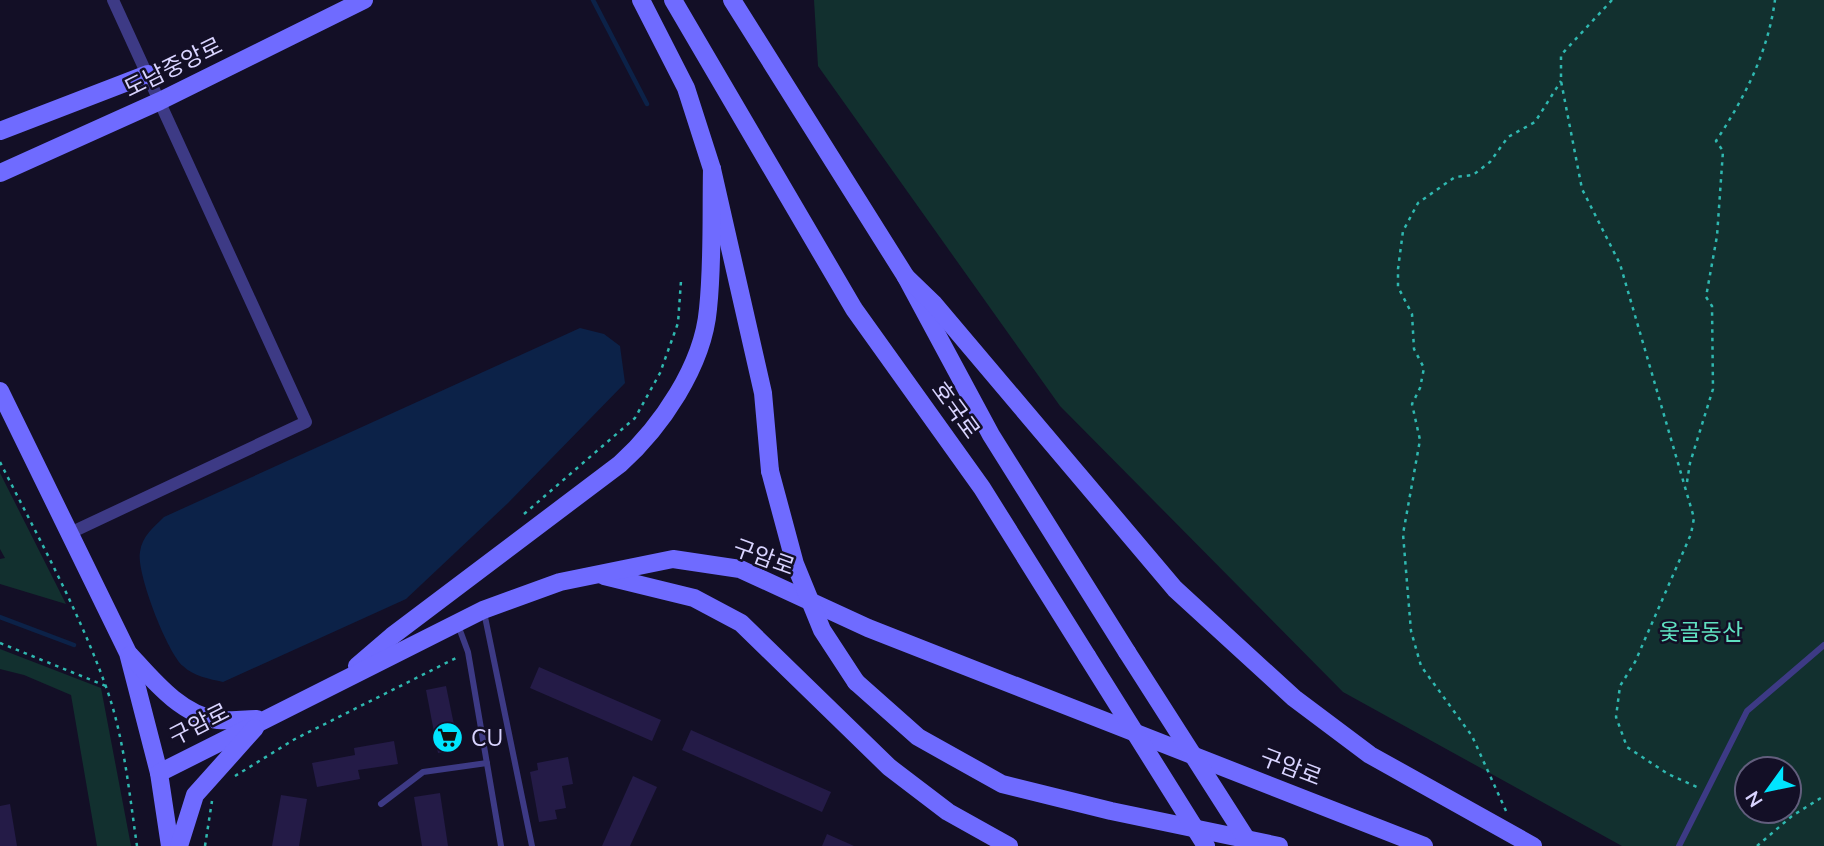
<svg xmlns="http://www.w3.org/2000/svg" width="1824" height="846" viewBox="0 0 1824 846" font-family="'Nunito Sans','Noto Sans KR',sans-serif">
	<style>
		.green { fill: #12302f; fill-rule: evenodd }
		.water { fill: #0c2248 }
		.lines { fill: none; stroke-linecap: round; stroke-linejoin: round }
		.stream { stroke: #0c2248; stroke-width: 4.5 }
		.building { fill: #241b47 }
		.path { stroke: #2fb8b0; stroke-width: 2.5; stroke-dasharray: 3.5 5; stroke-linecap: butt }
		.service { stroke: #3d3a85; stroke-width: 6 }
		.minor { stroke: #3d3a85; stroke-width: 12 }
		.secondary { stroke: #6f6bff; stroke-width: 18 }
		.secondary-bridge { stroke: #6f6bff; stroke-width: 18 }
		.labels { text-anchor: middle; stroke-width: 5; stroke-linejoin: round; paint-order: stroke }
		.street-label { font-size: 23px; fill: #d9d4ff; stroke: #130f26 }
		.park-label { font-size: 23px; fill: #5fe0c0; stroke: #130f26 }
		.poi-label { font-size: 23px; fill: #d9d4ff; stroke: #130f26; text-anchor: start }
	</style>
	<rect width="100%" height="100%" fill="#130f26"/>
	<g class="green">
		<path d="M814,0H1824V846H1622L1343,692L1060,406L818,66ZM1747,769H1789V811H1747Z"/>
		<polygon points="0,473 66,604 0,584 0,559 5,558 0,549"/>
		<polygon points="0,649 101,688 131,846 97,846 71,695 24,675 0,669"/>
	</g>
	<path class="water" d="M580,328L604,334L620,346L625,383L508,503L406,599L223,682C210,679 193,676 183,666C167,652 136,572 140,552C142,536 154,527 164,517Z"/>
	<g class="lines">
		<g class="stream">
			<polyline points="593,0 647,104"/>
			<polyline points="0,617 74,645"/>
		</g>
	</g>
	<g class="building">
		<polygon points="539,667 661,720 652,741 530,688"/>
		<polygon points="446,686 459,749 438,753 426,690"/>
		<polygon points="691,730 831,792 822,812 682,750"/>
		<polygon points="394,741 398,764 358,770 360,779 317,787 312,763 355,755 354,748"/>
		<polygon points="568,757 573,784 562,786 566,808 555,810 557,819 539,822 530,772 538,770 537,763"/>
		<polygon points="633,776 657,787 630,846 602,846"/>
		<polygon points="440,793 448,846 422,846 414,797"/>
		<polygon points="281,795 307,799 299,846 272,846"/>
		<polygon points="10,804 17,846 0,846 0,806"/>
		<polygon points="827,834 854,846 822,846"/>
	</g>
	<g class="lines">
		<g class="path">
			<polyline points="1612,0 1561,55 1561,81 1582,189 1620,264 1694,518 1691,534 1635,662 1620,686 1616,717 1627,747 1668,774 1697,787"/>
			<path d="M0,462C37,535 77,607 105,684C124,735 129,792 137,846"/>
			<path d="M1687,482L1690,463L1713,389L1712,306L1706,297L1717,236L1723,151L1716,141C1745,97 1768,52 1775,0"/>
			<polyline points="524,514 635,418 660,373 678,323 681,281"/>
			<polyline points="0,643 106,686"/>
			<polyline points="235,776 295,739 458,657"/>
			<polyline points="1506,811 1472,736 1421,666 1411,631 1403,534 1420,440 1412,404 1420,388 1424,368 1414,349 1412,314 1398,287 1398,269 1403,231 1418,203 1455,177 1473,175 1490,162 1508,137 1535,122 1561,81"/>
			<polyline points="205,846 212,801"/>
			<polyline points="1757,846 1792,816 1824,796"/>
		</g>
		<g class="service">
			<polyline points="484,612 532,846"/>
			<polyline points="458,625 468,652 501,846"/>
			<polyline points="381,804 423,772 487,763"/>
			<polyline points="1679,846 1747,711 1824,645"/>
		</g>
		<polyline class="minor" points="70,533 306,422 113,0"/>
		<g class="secondary">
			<polyline points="641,0 686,88 712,169 763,393 770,471"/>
			<polyline points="673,0 854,309 982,488 1087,656"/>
			<polyline points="732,0 906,277 991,435 1127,652"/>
			<polyline points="0,131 148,74"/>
			<polyline points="0,173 160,101 364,0"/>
			<polyline points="906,277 934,304 1175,589 1294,698 1370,755 1533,846"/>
			<polyline points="0,391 128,653 159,773"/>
			<polyline points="604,576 694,598 741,623 889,767 948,812 1009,846"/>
			<path d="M130,655C153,680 181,715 218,720C230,721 244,719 257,719"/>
			<path d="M357,666L392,636L620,464C661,427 703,366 708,309C713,263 711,215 712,169"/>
			<polyline points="856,682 918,737 1002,784 1111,811 1279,846"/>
			<polyline points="170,846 159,773 483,610 560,582 673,559 740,569 868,628 1424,846"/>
			<polyline points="179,846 195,795 255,728"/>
		</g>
		<g class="secondary-bridge">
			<polyline points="770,471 795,564 822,630 856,682"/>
			<polyline points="1127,652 1251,846"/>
			<polyline points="1087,656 1206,846"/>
		</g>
	</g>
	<defs>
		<symbol id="supermarket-disc" viewBox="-11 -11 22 22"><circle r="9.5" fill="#00e5ff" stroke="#130f26"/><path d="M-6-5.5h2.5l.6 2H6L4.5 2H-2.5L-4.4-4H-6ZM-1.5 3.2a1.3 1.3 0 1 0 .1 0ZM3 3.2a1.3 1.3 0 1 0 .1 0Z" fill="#111"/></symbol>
	</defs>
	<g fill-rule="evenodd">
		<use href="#supermarket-disc" x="430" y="720" width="35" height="35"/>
	</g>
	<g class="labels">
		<g class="street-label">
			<text transform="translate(173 67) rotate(-26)" y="8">도남중앙로</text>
			<text transform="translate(956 410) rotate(54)" y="8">호국로</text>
			<text transform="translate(764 557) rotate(20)" y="8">구암로</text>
			<text transform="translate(199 724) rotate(-27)" y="8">구암로</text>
			<text transform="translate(1291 767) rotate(21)" y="8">구암로</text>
		</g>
		<g class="park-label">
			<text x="1701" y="640">옻골동산</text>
		</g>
		<g class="poi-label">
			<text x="471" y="746">CU</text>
		</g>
	</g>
	<g transform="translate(1768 790) rotate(237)"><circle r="33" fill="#130f26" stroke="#625e7d" stroke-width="2"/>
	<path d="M0-5L12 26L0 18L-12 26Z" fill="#00e5ff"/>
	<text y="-10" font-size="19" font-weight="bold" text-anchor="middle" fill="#d9d4ff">N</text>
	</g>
</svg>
